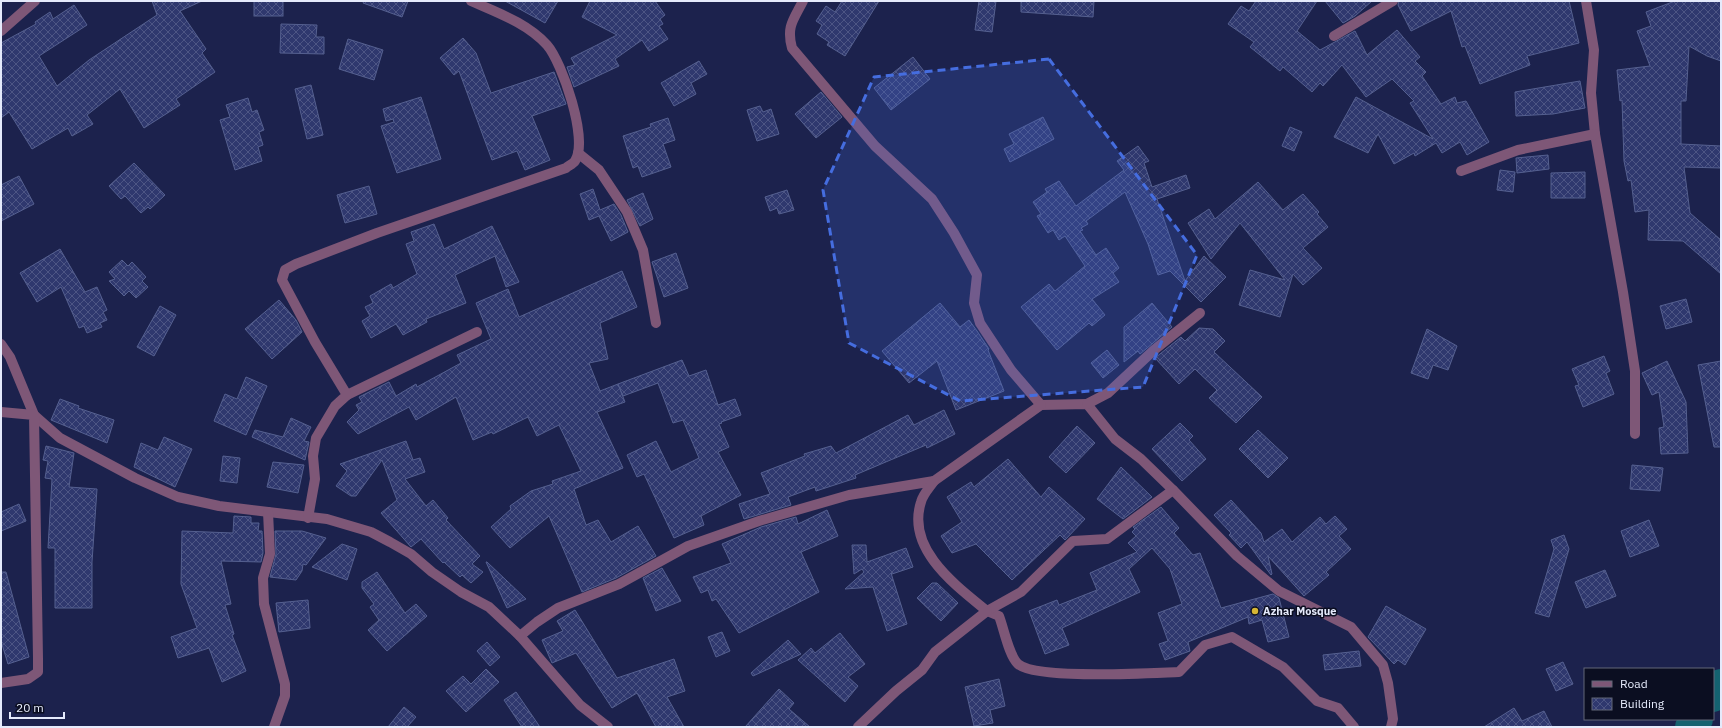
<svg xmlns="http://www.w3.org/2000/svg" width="1722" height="728" viewBox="0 0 1722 728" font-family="'IBM Plex Sans',sans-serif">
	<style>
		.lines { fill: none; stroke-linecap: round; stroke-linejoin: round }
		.river { stroke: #146270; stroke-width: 32 }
		.building { fill: url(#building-cross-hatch); stroke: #556090 }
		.minor { stroke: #7e5777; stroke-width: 10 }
		.marked { fill: #456ddf; fill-opacity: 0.2; stroke: #456ddf; stroke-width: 3; stroke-dasharray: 8 5; stroke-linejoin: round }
		.poi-dot { fill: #d6b534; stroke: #0b0e21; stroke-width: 1.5 }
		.labels { text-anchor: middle; stroke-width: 3; stroke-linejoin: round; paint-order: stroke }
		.poi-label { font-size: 11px; font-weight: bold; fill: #e5eafb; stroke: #0b0e21; text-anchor: start }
	</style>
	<defs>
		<pattern id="building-cross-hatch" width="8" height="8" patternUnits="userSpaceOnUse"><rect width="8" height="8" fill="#2f386e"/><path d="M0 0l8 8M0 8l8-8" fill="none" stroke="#4d5584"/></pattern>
	</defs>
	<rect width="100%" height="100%" fill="#1c224d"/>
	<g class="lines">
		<g class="river">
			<polyline points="1713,696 1721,685"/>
			<polyline points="1691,727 1697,719"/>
		</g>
	</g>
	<g class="building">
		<polygon points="152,1 202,1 180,11 206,49 202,53 215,72 176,99 180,105 144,128 120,89 87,115 93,124 72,136 68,128 32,149 9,112 1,118 1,43 36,24 35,22 50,12 53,19 74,5 87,25 39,56 57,86 89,60 157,15"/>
		<rect x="254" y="1" width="29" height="15"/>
		<polygon points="364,1 408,1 402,17 363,3"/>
		<polygon points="505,1 558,1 545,23"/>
		<polygon points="590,1 655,1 665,15 660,19 663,24 659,26 668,39 649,51 642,40 615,59 619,66 574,87 567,67 575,65 571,58 617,35 582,17"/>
		<polygon points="842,1 879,1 845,56 827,45 829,42 817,34 822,25 816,21 826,6 835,12"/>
		<polygon points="979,1 996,1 992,32 975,30"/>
		<polygon points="1021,1 1094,1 1093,17 1021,12"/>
		<polygon points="1256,1 1317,1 1297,31 1320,50 1355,31 1367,55 1397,30 1420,57 1415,61 1426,72 1422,76 1441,104 1455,97 1457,103 1466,101 1489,142 1467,155 1460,142 1442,153 1436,143 1415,156 1414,153 1394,164 1378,134 1368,153 1334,137 1356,97 1433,139 1410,103 1414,101 1392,79 1366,97 1342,65 1323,86 1320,83 1312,92 1283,67 1280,71 1250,47 1254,42 1228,24 1241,6 1249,11"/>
		<polygon points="1325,1 1372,1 1355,16 1343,23"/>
		<polygon points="1399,1 1569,1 1579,43 1527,56 1530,65 1480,84 1465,46 1462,47 1451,11 1411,31 1398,5"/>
		<polygon points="1675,1 1721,1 1721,61 1707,56 1689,46 1686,101 1681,101 1681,144 1721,146 1721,168 1684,167 1690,213 1721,240 1721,274 1683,241 1648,240 1649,210 1635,212 1631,180 1628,181 1624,161 1622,100 1620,101 1617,70 1650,66 1637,31 1651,26 1646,12"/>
		<polygon points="281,24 317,25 316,37 324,37 324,54 280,53"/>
		<polygon points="463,38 476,53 491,93 554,72 566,104 532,116 550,160 525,170 517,151 492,160 459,71 454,75 440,58"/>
		<polygon points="348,39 383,50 374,80 339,69"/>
		<polygon points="913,57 930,79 891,110 874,88"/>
		<polygon points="699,61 707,74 691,83 696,94 674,106 661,83"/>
		<polygon points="1580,81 1585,108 1553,114 1516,116 1515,92"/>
		<polygon points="311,85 323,135 307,139 295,89"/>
		<polygon points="821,92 842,117 816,138 795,114"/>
		<polygon points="421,97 441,159 397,173 381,126 394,122 393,119 386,121 383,109"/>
		<polygon points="248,98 252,112 257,110 264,130 259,132 263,145 258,147 262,161 235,170 220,120 230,117 226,105"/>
		<polygon points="760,106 763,112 771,109 779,134 757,141 747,110"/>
		<polygon points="1043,117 1054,139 1010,162 1004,149 1014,144 1009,134"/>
		<polygon points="668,118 675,140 663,144 671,167 642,177 638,166 633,168 623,136 651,127 650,124"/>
		<polygon points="1290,127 1302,132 1294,151 1282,146"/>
		<polygon points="1138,146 1149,161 1144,163 1152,187 1186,175 1190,188 1157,199 1185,281 1204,256 1226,277 1201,302 1170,271 1158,275 1148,244 1125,192 1086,221 1088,224 1081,228 1083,230 1080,231 1096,255 1106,248 1119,268 1113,273 1119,282 1092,299 1105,315 1092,326 1089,323 1057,350 1021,307 1049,284 1055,291 1085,266 1065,236 1059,240 1053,230 1048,233 1037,216 1041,214 1033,202 1047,192 1045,189 1059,181 1076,206 1124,170 1117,161"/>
		<polygon points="1548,155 1549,169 1517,173 1516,158"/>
		<polygon points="134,163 165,195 150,209 148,207 141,213 125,196 121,199 109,186"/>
		<polygon points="1500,170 1515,172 1513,192 1497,190"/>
		<polygon points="1585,172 1585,198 1551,198 1551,173"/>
		<polygon points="19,176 34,204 1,221 1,185"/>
		<polygon points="1258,182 1283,210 1303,194 1319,212 1317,214 1328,227 1303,248 1322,268 1303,285 1293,274 1280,317 1239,305 1250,270 1285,280 1240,223 1211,259 1188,223 1209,209 1215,219"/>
		<polygon points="369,186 377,214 345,223 337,195"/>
		<polygon points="593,189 600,210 614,204 621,215 628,232 611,241 599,216 589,220 580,194"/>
		<polygon points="787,190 794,210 779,214 777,208 770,211 765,197"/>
		<polygon points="643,193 653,219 640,226 627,200"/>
		<polygon points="434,224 444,249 492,226 519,282 506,287 495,256 455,275 466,303 426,319 427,322 403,335 396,324 371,338 362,321 370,316 365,307 373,303 370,296 391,284 393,288 417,274 406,244 414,241 411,232"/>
		<polygon points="60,249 85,292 97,287 107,310 103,312 107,320 100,323 102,327 87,333 84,326 79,328 61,287 37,302 20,273"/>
		<polygon points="676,253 688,288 664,297 652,262"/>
		<polygon points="122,260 128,266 132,262 146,277 142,281 148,287 136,298 129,291 124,296 109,281 115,279 109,272"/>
		<polygon points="622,271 637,307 600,323 608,359 589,363 600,391 618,384 625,402 597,412 623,468 574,489 586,525 598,520 611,542 638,526 656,556 616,578 582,592 549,516 510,548 491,527 511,509 510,506 531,491 553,484 552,481 581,471 559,425 537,436 528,417 493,434 492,432 473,440 456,397 416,420 409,407 358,434 347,422 359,410 356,405 362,402 359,397 389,382 396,396 416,384 417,387 461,363 457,355 491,339 476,303 508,289 519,317"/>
		<polygon points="1686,299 1692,322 1666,329 1660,306"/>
		<polygon points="279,300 296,320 302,332 272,359 245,329"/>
		<polygon points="940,303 960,327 969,320 977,331 989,349 988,350 1004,391 956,410 937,361 909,383 882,351"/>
		<polygon points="1152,303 1172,327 1140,354 1138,351 1124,362 1124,327"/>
		<polygon points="160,306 176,315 154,356 137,347"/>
		<polygon points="1199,328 1213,329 1225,341 1214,352 1262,397 1236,423 1209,398 1217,390 1195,369 1179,384 1155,358 1181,337 1185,341"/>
		<polygon points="1427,329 1457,346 1448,370 1433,365 1428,379 1411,373"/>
		<polygon points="1107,350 1119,365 1103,378 1091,363"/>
		<polygon points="1604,356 1610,371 1606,373 1614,394 1583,407 1575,386 1579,385 1572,369"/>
		<polygon points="682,360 689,376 706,370 718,405 735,399 741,415 721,422 722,423 719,424 729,447 718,452 741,495 701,516 704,525 674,538 644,474 637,477 627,455 656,441 671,472 699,458 683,420 673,423 658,383 623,396 618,384"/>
		<polygon points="1667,361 1686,402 1688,453 1661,454 1659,428 1664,427 1659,392 1652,395 1642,373"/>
		<polygon points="1721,361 1721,447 1714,447 1698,365"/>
		<polygon points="246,377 267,386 246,435 214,421 225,394 237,399"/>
		<polygon points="60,399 79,406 78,408 114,420 107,443 51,420"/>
		<polygon points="944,410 955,434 927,448 926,445 855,475 856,478 816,491 815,487 788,497 791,505 744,519 739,504 770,494 761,473 805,456 804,454 831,446 836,453 908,415 914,425"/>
		<polygon points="291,418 311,427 304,441 309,442 305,460 252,437 255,430 283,437"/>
		<polygon points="1180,423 1193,436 1189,440 1206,459 1182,481 1152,449"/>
		<polygon points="1077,426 1095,443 1066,473 1049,457"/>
		<polygon points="1258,430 1288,458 1268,478 1239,449"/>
		<polygon points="164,437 192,449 175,487 134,467 141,443 158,450"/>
		<polygon points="406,441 413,460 420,458 425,472 405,479 426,506 433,500 448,518 446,520 480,556 472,564 483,572 471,583 462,575 460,577 444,562 443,563 421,539 411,547 381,513 397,500 382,460 356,496 351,496 336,486 347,471 340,464"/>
		<polygon points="46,446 74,453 69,487 97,489 92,562 92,608 55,608 55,548 48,548 52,479 45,478 48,461 43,460"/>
		<polygon points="223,456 240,458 237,483 220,481"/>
		<polygon points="1008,459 1041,497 1049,487 1085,519 1065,540 1060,535 1012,580 976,544 952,553 941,536 962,522 947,497 971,482 974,487"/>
		<polygon points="273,462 304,465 298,493 267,487"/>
		<polygon points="1632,465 1663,468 1660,491 1630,489"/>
		<polygon points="1121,467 1152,497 1123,519 1097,499"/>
		<polygon points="1231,500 1261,533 1264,542 1282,529 1292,542 1320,517 1326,524 1335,516 1347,529 1339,536 1351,549 1326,572 1329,575 1304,596 1268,556 1272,574 1271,575 1247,542 1241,548 1229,535 1231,533 1214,515"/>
		<polygon points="19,504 26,521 1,531 1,512"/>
		<polygon points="1161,507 1179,528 1174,533 1193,555 1200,553 1221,608 1273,594 1279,598 1289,637 1268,642 1262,620 1249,624 1248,617 1188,642 1190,651 1165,660 1159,644 1168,641 1158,613 1182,604 1170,569 1152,548 1129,569 1140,592 1062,628 1069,645 1045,654 1029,611 1057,600 1059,605 1097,590 1090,573 1137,552 1128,543 1136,536 1132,532 1135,529 1133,527"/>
		<polygon points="827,510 838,536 801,552 819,592 739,633 716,599 712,601 708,590 701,593 693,577 731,563 722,544 761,527 796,517 798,524"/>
		<polygon points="234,516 251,517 251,523 259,523 258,531 262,531 263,553 261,562 221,561 231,604 225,605 234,634 232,635 246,671 222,682 209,648 178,658 171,637 197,628 181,584 182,531 233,533"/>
		<polygon points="1649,520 1659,546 1630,557 1621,531"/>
		<polygon points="275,531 302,531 326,538 306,565 303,564 302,571 296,580 270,577 276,554"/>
		<polygon points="1564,535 1569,549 1549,617 1535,613 1554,549 1551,540"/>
		<polygon points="342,544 357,549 347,580 312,567"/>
		<polygon points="852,545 866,545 867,562 906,548 913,567 892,574 891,573 907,624 887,631 873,587 845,589 864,572 862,569 854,574"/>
		<polygon points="486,562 487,562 526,599 507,608"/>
		<polygon points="662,568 681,601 656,611 643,578"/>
		<polygon points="1605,570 1616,596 1586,608 1575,582"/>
		<polygon points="1,572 6,572 29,657 8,664 1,641"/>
		<polygon points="377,572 405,613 416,604 427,616 387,651 368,630 379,620 370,607 374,604 362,588 362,582"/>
		<polygon points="932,583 937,583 958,603 941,621 917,598"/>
		<polygon points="308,600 310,628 279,632 276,603"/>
		<polygon points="1386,606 1426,629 1405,665 1398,660 1394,664 1368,637"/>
		<polygon points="575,610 617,678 674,659 685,691 667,697 684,727 656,727 637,693 612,708 576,653 552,663 542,640 563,631 557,621"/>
		<polygon points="722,632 730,651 716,657 708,637"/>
		<polygon points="840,633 865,664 848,677 858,686 845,702 798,660 811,648 815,653"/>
		<polygon points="788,640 801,654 753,676 751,673"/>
		<polygon points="487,642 500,657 490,666 477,651"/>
		<polygon points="1359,651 1361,666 1325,670 1323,655"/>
		<polygon points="1563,662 1573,684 1556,691 1546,669"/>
		<polygon points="486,669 499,682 466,712 446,691 463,676 471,684"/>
		<polygon points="999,679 1005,706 990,710 993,723 974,726 965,687"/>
		<polygon points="779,689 794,703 789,709 810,727 745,727"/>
		<polygon points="516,692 540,727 522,727 504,700"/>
		<polygon points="404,707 416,717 407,727 388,727"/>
		<polygon points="1514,708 1522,721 1544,711 1552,727 1484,727"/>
	</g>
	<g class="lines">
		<g class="minor">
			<path d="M803,1C794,19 786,26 792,48L875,146L932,199L954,233L977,275L974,303L980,323L1011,370L1041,405L1087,404L1115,439L1141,459L1173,490L1237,556L1279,591L1351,627L1383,665L1388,683L1393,719L1391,727"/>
			<polyline points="1586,1 1594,50 1591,93 1595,134 1623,292 1635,371 1635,434"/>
			<polyline points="1,31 35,1"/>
			<polyline points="1334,36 1393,1"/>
			<polyline points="578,153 599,170 627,212 643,250 656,323"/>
			<polyline points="1461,171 1518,150 1595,134"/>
			<polyline points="1,344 10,357 34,415 60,438 135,478 178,497 219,506 327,519 371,532 390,542 411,554 432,572 461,592 489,607 520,636 580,705 608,727"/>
			<polyline points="347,395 477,332"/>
			<polyline points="1087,404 1108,393 1154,350 1200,313"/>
			<polyline points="1,412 34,415 38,658 38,672 28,679 1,683"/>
			<polyline points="268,512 270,554 263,578 264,604 285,684 285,696 274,727"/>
			<path d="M308,518L315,479L313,456L316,438L335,406L347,395L315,342L282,280L285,270L296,264L377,233L566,168C568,166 573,164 575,161C589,140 562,62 547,45C527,23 498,13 471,1"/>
			<path d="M987,611L999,616C1004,629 1009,656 1018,664C1036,680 1151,673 1179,672L1205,645L1232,637L1283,667L1317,701L1338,708L1354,727"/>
			<polyline points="987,611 1021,592 1073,541 1107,539 1173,490"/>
			<polyline points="520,636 537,622 558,608 619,584 688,546 759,521 849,495 934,481 1041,405"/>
			<path d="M858,727L896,691L922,670L935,652L987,611C955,585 906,549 921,502C923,494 930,487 934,481"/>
		</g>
	</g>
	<path class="marked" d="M1049,59L1197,255L1143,387L960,401L849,343L823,190L874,77Z"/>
	<circle class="poi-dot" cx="1255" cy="611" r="4"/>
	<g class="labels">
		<g class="poi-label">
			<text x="1263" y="615">Azhar Mosque</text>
		</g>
	</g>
	<rect width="1722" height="728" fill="none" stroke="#e5eafb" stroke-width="4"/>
	<rect x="1584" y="668" width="130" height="52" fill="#0b0e21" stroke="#626678"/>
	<rect x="1592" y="681" width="20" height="6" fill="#7e5777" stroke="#626678"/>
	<text x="1620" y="688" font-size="12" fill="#e5eafb">Road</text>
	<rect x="1592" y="698" width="20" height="12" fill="url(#building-cross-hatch)" stroke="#626678"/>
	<text x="1620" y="708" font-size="12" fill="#e5eafb">Building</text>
	<path d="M10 712v6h54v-6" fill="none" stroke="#e5eafb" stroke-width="2"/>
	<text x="16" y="712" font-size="12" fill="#e5eafb" stroke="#0b0e21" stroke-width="3" paint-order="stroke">20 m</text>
</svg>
